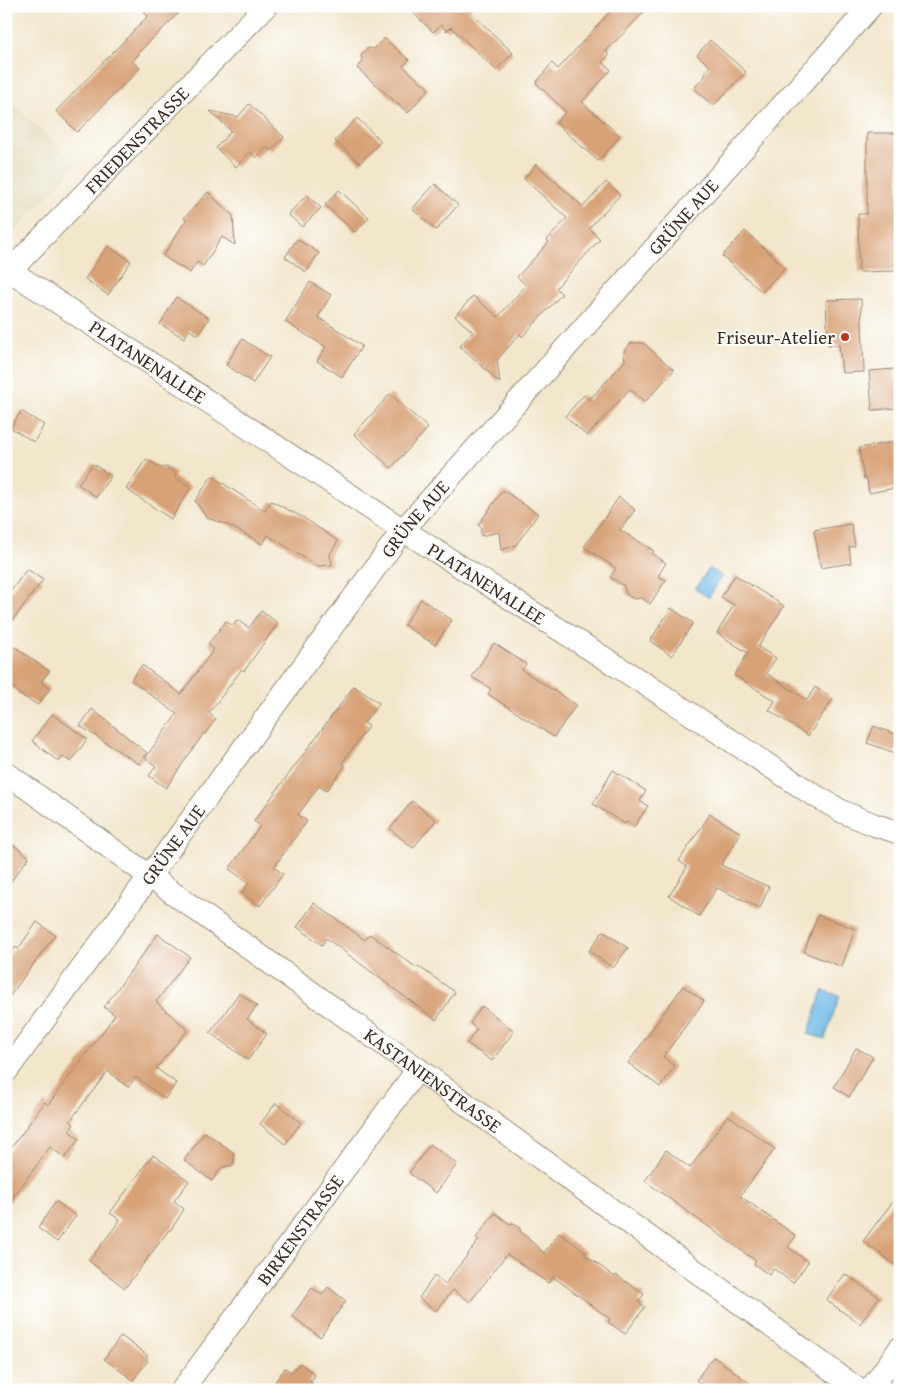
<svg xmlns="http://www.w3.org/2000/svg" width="906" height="1396" viewBox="0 0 906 1396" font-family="'Gentium Book Plus',serif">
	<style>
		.built { fill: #e4dbba }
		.water { fill: #6db8e6; stroke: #547182 }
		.building { fill: #d8a277 }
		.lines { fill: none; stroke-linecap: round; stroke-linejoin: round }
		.street-casing { stroke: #968874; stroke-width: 24 }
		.street { stroke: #fff; stroke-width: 22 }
		.poi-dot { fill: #c8321e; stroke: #fff; stroke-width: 2 }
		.labels { text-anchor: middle; stroke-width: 4; stroke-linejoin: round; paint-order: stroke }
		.street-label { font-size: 19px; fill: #3b2a1e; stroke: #fff }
		.poi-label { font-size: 19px; fill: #3b2a1e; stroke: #fff; text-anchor: end }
	</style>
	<rect width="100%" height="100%" fill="#fff"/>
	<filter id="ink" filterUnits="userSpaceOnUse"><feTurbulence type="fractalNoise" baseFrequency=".02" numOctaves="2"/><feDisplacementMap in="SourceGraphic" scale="10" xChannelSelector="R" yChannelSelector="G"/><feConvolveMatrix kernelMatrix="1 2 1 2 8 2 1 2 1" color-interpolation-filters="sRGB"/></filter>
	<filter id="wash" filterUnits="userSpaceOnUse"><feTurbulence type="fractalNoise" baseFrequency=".0096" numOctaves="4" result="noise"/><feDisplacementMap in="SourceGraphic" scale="20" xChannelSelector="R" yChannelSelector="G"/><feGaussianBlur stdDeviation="1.12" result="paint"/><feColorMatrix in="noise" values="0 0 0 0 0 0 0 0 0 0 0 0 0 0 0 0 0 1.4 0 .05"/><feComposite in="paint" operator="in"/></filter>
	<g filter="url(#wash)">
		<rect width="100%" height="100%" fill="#f2e6cb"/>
		<polygon class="built" points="6,96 77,165 6,240"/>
		<g class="water">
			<polygon points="709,568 722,576 709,598 695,589"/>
			<polygon points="823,990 840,996 825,1039 808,1034"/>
		</g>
		<g id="blocks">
			<g class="building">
				<polygon points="137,6 186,6 138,53 139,54 132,61 140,68 77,132 56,111 148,16"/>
				<polygon points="406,6 472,6 468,10 513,53 496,70 451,27 447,31 441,25 433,32"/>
				<polygon points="615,6 650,6 606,51 609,55 602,62 611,70 582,102 620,136 598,161 556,123 566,112 536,83 552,63 558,69"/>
				<polygon points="384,38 409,60 403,66 429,89 408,113 357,68 363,62 361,56 368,48 374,49"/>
				<polygon points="710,40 746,72 713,106 694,88 706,75 704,73 710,66 697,55"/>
				<polygon points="249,104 284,137 271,151 267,147 256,158 250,152 236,167 216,148 231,131 210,111 238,117"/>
				<polygon points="357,118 381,141 360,163 335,141"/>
				<polygon points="867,133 899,133 898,271 859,272 858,214 867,214"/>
				<polygon points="536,164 583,207 606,182 620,195 589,228 600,239 556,288 562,294 522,337 520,334 497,360 500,383 460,346 473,332 455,316 473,296 498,317 526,285 517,277 549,242 547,240 567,218 524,179"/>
				<polygon points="435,184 458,205 436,230 412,209"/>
				<polygon points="339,190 369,218 355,232 325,205"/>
				<polygon points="208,192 233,216 235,245 222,237 203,266 197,262 190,273 163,256 186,220 184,218"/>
				<polygon points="307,195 321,208 302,227 288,214"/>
				<polygon points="745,231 785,267 762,292 722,256"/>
				<polygon points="297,239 319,253 306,272 285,257"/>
				<polygon points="108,246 131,261 108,295 85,279"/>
				<polygon points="310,282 331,295 318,317 362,346 342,377 317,361 326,347 285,322"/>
				<polygon points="176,297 209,318 198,335 189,330 184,338 160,324"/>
				<polygon points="861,299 864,372 842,373 839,345 828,345 826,300"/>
				<polygon points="242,339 270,357 253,383 226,365"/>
				<polygon points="631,343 643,343 674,370 645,402 630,389 587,436 565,416 584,395 589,400 625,361 624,351"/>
				<polygon points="895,369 895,378 900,378 900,408 872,410 869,371"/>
				<polygon points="390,394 428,428 391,468 354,434"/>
				<polygon points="21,411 44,425 34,442 11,428"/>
				<polygon points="900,441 900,487 869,493 867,479 864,479 859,448"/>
				<polygon points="146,459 161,468 167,467 175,472 175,478 191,487 171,519 126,489"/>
				<polygon points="93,464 111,476 96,497 78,484"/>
				<polygon points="212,476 265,511 271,501 304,518 338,541 330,554 332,565 317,566 268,535 263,544 226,524 207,518 195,501"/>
				<polygon points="503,490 538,514 516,545 501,550 499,532 481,536 481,527 478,525"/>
				<polygon points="619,497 635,510 620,530 654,551 652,554 666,563 658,576 666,580 650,604 642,598 634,599 626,594 624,586 610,577 616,568 584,547"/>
				<polygon points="851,524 855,546 849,547 851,563 821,568 814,530"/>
				<polygon points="27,569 43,580 6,629 6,598"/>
				<polygon points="735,575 784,606 758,647 776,658 766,673 807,700 815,687 833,699 808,736 769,710 775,701 734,675 748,653 717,633 734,605 721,597"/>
				<polygon points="421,599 452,620 435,645 404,625"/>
				<polygon points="671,608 693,623 672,656 650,641"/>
				<polygon points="261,611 278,623 244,671 242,669 209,713 216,719 205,734 204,733 166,788 149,776 156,766 145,758 177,714 131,680 142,665 181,694 214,649 208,644 226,621 233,626 237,620 249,628"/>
				<polygon points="494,643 526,664 522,670 576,705 554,737 488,694 491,689 472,677"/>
				<polygon points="15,647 49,671 41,682 50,689 38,705 17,693 17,691 6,684 6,659"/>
				<polygon points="354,686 379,703 364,723 369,726 342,763 345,766 326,791 319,786 298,815 307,821 274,867 283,874 260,906 242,893 249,883 229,869 260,826 254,821"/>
				<polygon points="92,709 147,753 139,764 80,726"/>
				<polygon points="52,714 87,739 71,762 63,757 59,762 32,741"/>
				<polygon points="874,726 900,736 895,753 867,743"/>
				<polygon points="613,770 646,791 640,801 648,806 634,827 627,822 625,824 593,804"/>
				<polygon points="412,801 436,820 413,848 390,829"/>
				<polygon points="710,814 741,833 721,865 769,887 760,908 717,888 699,916 669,896 687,867 679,861"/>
				<polygon points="6,839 29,857 6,888"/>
				<polygon points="314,903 365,940 370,934 417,968 418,966 455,992 436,1020 326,938 322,945 297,927"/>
				<polygon points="818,915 855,929 842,967 804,952"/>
				<polygon points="37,922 55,935 6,1001 6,960 16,947 18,949"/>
				<polygon points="603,931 628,948 613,968 589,951"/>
				<polygon points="158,934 190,957 156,1002 188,1030 156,1068 176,1083 165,1099 136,1077 128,1087 108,1071 70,1121 74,1124 69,1131 79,1139 65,1158 50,1147 6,1207 6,1155 45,1102 48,1105 115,1015 104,1007"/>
				<polygon points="683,986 704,1001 663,1057 675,1066 660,1087 628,1063"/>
				<polygon points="239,993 257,1006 247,1019 267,1034 248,1060 210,1033"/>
				<polygon points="482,1006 514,1031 492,1061 467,1043 477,1029 470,1023"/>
				<polygon points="856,1048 873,1057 849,1097 834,1087"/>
				<polygon points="276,1103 301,1123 285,1144 260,1124"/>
				<polygon points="728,1115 775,1149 740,1196 796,1236 788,1247 808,1262 793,1283 774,1269 769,1275 754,1264 756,1261 645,1181 666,1150 690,1168"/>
				<polygon points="205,1132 234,1153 234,1165 222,1167 212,1181 184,1160"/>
				<polygon points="430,1144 457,1164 436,1193 409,1173"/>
				<polygon points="153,1155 189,1181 174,1201 184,1209 171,1230 169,1230 125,1288 89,1261 120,1220 110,1213"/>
				<polygon points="900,1192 900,1268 863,1241"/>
				<polygon points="56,1201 76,1216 57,1242 38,1228"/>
				<polygon points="495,1213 510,1224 513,1223 520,1228 520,1231 544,1253 559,1233 586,1252 584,1254 615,1277 616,1275 644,1294 638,1302 645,1307 625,1334 608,1322 610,1319 563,1284 553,1277 548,1283 507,1254 470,1302 453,1290 436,1311 419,1298 435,1275 445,1284 479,1240 476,1238"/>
				<polygon points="845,1274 879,1297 860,1324 826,1300"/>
				<polygon points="328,1287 346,1301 320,1337 292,1316 312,1288 322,1295"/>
				<polygon points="121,1336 147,1355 147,1362 133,1380 104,1359"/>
				<polygon points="713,1357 727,1366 759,1390 709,1390 696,1380"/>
				<polygon points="300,1363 315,1375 310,1382 318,1390 269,1390 285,1368 291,1372"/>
			</g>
		</g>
	</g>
	<g filter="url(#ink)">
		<use href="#blocks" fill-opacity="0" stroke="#968874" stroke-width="1"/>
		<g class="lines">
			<defs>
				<g id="street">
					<path id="s1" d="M6,268L403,530L656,691L809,792L843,812L875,825L900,833"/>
					<path id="s2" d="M6,275L266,6"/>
					<path id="s3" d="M6,773L418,1069L859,1390"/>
					<path id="s4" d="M6,1072L403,530L871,6"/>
					<path id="s5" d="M182,1390L418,1069"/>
					<polyline points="870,1390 900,1348"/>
				</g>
			</defs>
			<use href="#street" class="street-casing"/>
			<use href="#street" class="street"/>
		</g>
	</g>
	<circle class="poi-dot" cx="845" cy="337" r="5"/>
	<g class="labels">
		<g class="street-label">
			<text dy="7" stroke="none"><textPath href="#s2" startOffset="188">FRIEDENSTRASSE</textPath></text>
			<text dy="7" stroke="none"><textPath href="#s4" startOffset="1092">GRÜNE AUE</textPath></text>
			<text dy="7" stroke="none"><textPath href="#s1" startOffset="170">PLATANENALLEE</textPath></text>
			<text dy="7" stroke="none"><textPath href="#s4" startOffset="688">GRÜNE AUE</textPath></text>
			<text dy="7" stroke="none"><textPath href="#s1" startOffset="575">PLATANENALLEE</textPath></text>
			<text dy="7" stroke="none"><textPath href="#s4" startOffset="282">GRÜNE AUE</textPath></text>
			<text dy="7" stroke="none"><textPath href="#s3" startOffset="526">KASTANIENSTRASSE</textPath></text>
			<text dy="7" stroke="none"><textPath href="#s5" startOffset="199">BIRKENSTRASSE</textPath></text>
		</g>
		<g class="poi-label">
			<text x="835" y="344">Friseur-Atelier</text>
		</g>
	</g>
	<rect width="906" height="1396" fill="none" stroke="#fff" stroke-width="25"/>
</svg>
